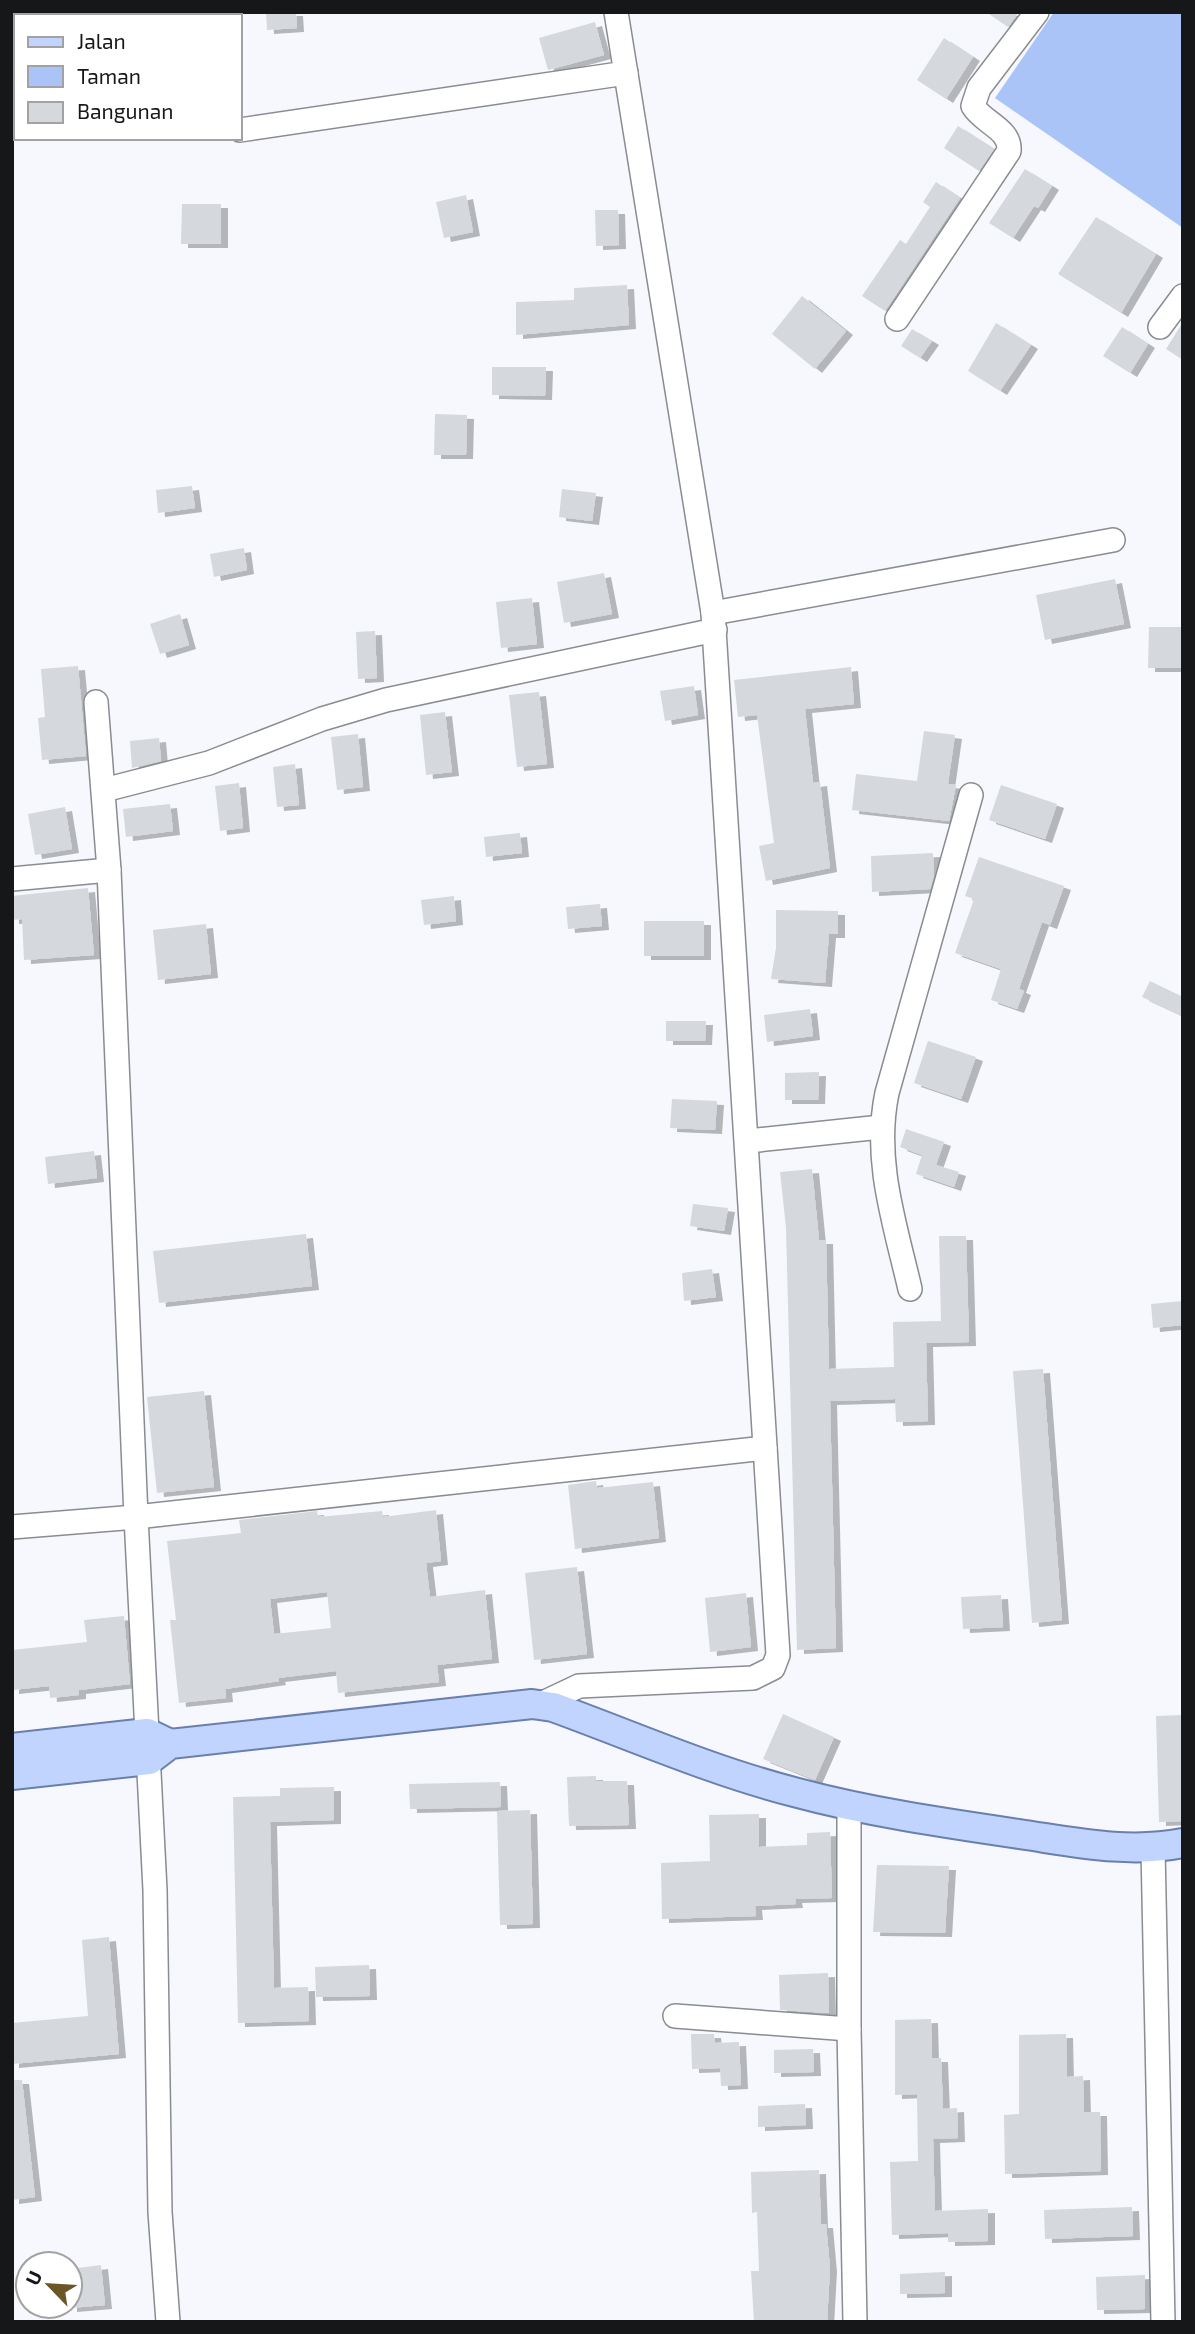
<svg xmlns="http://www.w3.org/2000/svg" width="1195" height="2334" viewBox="0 0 1195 2334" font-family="'Exo 2',sans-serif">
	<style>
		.green { fill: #abc4f8 }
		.building { fill: #d5d8dd; fill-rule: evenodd; filter: url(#shadow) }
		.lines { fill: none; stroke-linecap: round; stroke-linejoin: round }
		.minor-casing { stroke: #898c90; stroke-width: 26 }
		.major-casing { stroke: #6a7fad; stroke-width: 32 }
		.minor { stroke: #fff; stroke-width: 23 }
		.major { stroke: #c1d4fe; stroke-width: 28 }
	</style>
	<defs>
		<filter id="shadow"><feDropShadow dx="7" dy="4" stdDeviation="0" flood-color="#0004"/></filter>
	</defs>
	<rect width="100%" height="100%" fill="#f6f8fe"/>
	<polygon class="green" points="1054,12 1183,12 1183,228 995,98"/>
	<g class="building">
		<polygon points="266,12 296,12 297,28 267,30"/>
		<polygon points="986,12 1019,12 1008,27"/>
		<polygon points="595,22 604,55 548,70 539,38"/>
		<polygon points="944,38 973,57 946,99 917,80"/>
		<polygon points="958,126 994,149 979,171 944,148"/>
		<polygon points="1025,169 1052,186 1038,208 1034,206 1013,238 989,223"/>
		<polygon points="936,182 960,198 885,311 862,296 900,240 906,244 930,207 923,202"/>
		<polygon points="466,195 473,232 444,238 436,202"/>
		<polygon points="182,204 221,204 221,244 181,244"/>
		<polygon points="595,210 618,210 619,245 596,246"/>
		<polygon points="1096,217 1156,254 1121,313 1058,274"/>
		<polygon points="627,285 629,325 516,335 516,302 574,300 574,288"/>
		<polygon points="802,296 846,331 815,369 772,334"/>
		<polygon points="1183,322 1183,360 1166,349"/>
		<polygon points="996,323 1031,345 1000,391 968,371"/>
		<polygon points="1122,327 1148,344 1130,373 1103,356"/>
		<polygon points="912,329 932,341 920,358 901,346"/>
		<polygon points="492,367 546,367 545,396 492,395"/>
		<polygon points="435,414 467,415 466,455 434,455"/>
		<polygon points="192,486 195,508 158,513 156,490"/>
		<polygon points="562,489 596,493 592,521 559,517"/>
		<polygon points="244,548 247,570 214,577 210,554"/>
		<polygon points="604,573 612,614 564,623 557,582"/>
		<polygon points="1115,579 1124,624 1045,640 1036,595"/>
		<polygon points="532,598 537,644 501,648 496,602"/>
		<polygon points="180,614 189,645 160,654 150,624"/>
		<polygon points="1149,627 1183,627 1183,668 1148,668"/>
		<polygon points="375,631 377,678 358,679 356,632"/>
		<polygon points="78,666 86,756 42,760 38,718 45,717 41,669"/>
		<polygon points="851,667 854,704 805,709 813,783 820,782 830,868 766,881 759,846 774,843 757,715 738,717 734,680"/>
		<polygon points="694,686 698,715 665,721 660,691"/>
		<polygon points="539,692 547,764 517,767 509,695"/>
		<polygon points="445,712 452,772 426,775 420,715"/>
		<polygon points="924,731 955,735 948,784 956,785 949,821 852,810 856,774 917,781"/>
		<polygon points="358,734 363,787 337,790 331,737"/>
		<polygon points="159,738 161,761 132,768 130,741"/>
		<polygon points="295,764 299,805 277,807 273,767"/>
		<polygon points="239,783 243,828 220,831 215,786"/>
		<polygon points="1001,785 1057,804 1045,839 989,820"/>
		<polygon points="170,804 173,831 126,837 123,809"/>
		<polygon points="65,807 72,849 35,855 28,814"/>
		<polygon points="520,833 522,853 486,857 484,837"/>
		<polygon points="933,853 934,875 930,889 872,892 871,856"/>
		<polygon points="979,857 1064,886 1050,925 1042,922 1019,989 1024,991 1017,1009 991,1000 1001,969 955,953 974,899 965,896"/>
		<polygon points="88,888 94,955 24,960 22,919 12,920 12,896"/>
		<polygon points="454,896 456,921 424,925 421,900"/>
		<polygon points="600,904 602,926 568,929 566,907"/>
		<polygon points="776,910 838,911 838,934 829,934 825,983 771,979 776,948"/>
		<rect x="644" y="921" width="60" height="35"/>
		<polygon points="206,924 211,974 158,980 153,930"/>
		<polygon points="1150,981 1183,997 1183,1016 1142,997"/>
		<polygon points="810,1009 813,1036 767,1042 764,1015"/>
		<polygon points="666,1021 706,1021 705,1041 666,1041"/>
		<polygon points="928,1041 976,1057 961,1099 914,1083"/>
		<polygon points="819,1072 818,1100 785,1100 785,1073"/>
		<polygon points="672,1099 717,1101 715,1130 670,1128"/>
		<polygon points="906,1129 944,1142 936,1165 959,1172 954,1187 916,1174 922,1155 900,1147"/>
		<polygon points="94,1151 97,1178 48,1184 45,1157"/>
		<polygon points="812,1169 819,1240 826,1240 829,1369 894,1367 893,1322 941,1321 939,1236 966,1236 969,1342 926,1343 928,1421 896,1422 895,1399 830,1401 836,1648 797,1650 786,1228 780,1172"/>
		<polygon points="693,1204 728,1208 724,1231 690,1226"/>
		<polygon points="306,1234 312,1286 159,1303 153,1251"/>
		<polygon points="712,1269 716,1297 684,1301 682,1273"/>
		<polygon points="1183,1301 1183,1325 1153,1328 1151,1304"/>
		<polygon points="1043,1369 1062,1620 1032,1623 1013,1371"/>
		<polygon points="204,1391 214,1487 157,1493 147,1397"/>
		<polygon points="596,1481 597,1488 653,1482 659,1538 575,1549 568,1485"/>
		<path d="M436,1510L441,1561L426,1563L430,1597L485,1590L492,1659L437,1665L439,1682L338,1693L336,1671L278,1678L279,1681L225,1689L226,1698L179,1703L170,1620H176L167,1541L241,1533L239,1520L317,1511L318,1517L382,1511L383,1517ZM327,1592L331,1628L274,1634L270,1599Z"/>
		<polygon points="577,1567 587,1654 534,1660 525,1573"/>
		<polygon points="746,1593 751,1647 710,1652 705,1598"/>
		<polygon points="1001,1595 1003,1627 963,1629 961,1597"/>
		<polygon points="124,1616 130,1684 79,1690 79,1695 50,1698 49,1686 12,1690 12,1650 87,1642 84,1620"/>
		<polygon points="783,1714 834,1737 815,1780 763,1759"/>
		<polygon points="1183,1715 1183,1821 1159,1822 1156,1716"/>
		<polygon points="596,1776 596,1781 627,1781 629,1825 569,1826 567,1777"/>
		<polygon points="500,1782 501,1807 410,1809 409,1784"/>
		<polygon points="334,1787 334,1820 270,1822 274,1988 308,1987 309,2021 238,2023 233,1797 280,1796 280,1788"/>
		<polygon points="530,1810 533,1924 500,1925 497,1811"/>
		<polygon points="759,1814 759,1847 807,1845 807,1833 830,1832 832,1898 795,1899 796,1904 755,1906 756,1916 662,1919 661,1863 710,1861 709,1815"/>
		<polygon points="877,1865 949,1866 945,1933 873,1932"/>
		<polygon points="109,1937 119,2054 12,2064 12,2023 88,2016 82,1940"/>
		<polygon points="369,1965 370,1996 316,1997 315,1967"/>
		<polygon points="828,1973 829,2013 780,2010 779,1975"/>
		<polygon points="931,2019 932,2058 941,2058 943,2109 957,2108 958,2138 933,2139 935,2211 988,2209 988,2241 948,2242 948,2233 892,2235 890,2162 918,2161 917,2094 895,2095 895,2020"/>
		<polygon points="691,2034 714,2034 715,2043 739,2042 741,2085 721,2086 720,2068 692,2069"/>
		<polygon points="1066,2034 1067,2077 1083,2076 1084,2112 1100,2112 1101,2171 1005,2174 1004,2115 1019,2114 1019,2035"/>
		<polygon points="813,2049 814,2072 774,2073 774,2050"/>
		<polygon points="12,2080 22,2080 35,2197 12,2200"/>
		<polygon points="805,2104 806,2125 758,2127 758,2106"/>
		<polygon points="819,2170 821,2224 826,2224 830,2268 827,2322 754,2322 751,2271 759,2271 757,2212 752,2213 751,2172"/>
		<polygon points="1132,2207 1133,2236 1045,2239 1044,2210"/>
		<polygon points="101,2265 105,2305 70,2308 70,2269"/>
		<polygon points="945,2272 945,2293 900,2294 900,2274"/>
		<polygon points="1145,2275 1145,2309 1097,2310 1096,2277"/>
	</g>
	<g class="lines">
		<defs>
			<g id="minor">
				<polyline points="240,130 626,73"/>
				<path d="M897,319L1009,151C1011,129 983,123 973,106L979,88L1037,12"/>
				<polyline points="1160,327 1183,296"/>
				<polyline points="713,613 1113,540"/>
				<polyline points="96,702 109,870 136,1517 155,1890 160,2212 168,2322"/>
				<polyline points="104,790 209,763 322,719 386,700 715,630"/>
				<polyline points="12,879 109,870"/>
				<polyline points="748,1141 881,1127"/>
				<path d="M910,1289C895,1224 873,1160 887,1093L971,795"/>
				<polyline points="12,1527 136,1517 765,1448"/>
				<polyline points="541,1704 579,1686 753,1678 773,1668 778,1655 713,613 616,12"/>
				<polyline points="849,1805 849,2029 855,2322"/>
				<polyline points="1153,1849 1163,2322"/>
				<polyline points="675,2016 849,2029"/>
			</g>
			<g id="major">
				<polyline points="12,1748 147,1733 170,1744"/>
				<path d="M12,1775L149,1760L170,1744L532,1704L553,1707C633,1736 712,1771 794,1792C868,1812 944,1823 1019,1834C1074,1842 1128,1854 1183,1843"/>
			</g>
		</defs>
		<use href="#minor" class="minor-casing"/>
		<use href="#major" class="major-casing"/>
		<use href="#minor" class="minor"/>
		<use href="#major" class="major"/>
	</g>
	<rect width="1195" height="2334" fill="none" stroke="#161719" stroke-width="28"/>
	<rect x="14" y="14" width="228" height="126" fill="#ffffff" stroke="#a2a2a3" stroke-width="2"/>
	<rect x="28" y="37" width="35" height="10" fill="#c1d4fe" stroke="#a2a2a3" stroke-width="2"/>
	<text x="77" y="49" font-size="21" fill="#161719">Jalan</text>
	<rect x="28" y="66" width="35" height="21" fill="#abc4f8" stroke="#a2a2a3" stroke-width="2"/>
	<text x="77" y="84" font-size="21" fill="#161719">Taman</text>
	<rect x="28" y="102" width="35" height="21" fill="#d5d8dd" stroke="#a2a2a3" stroke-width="2"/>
	<text x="77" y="119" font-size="21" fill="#161719">Bangunan</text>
	<g transform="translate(49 2285) rotate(295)"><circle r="33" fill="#ffffff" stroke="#a2a2a3" stroke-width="2"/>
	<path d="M0-5L12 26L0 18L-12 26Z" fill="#6c5626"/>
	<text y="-10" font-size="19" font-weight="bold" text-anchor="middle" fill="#161719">U</text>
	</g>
</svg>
